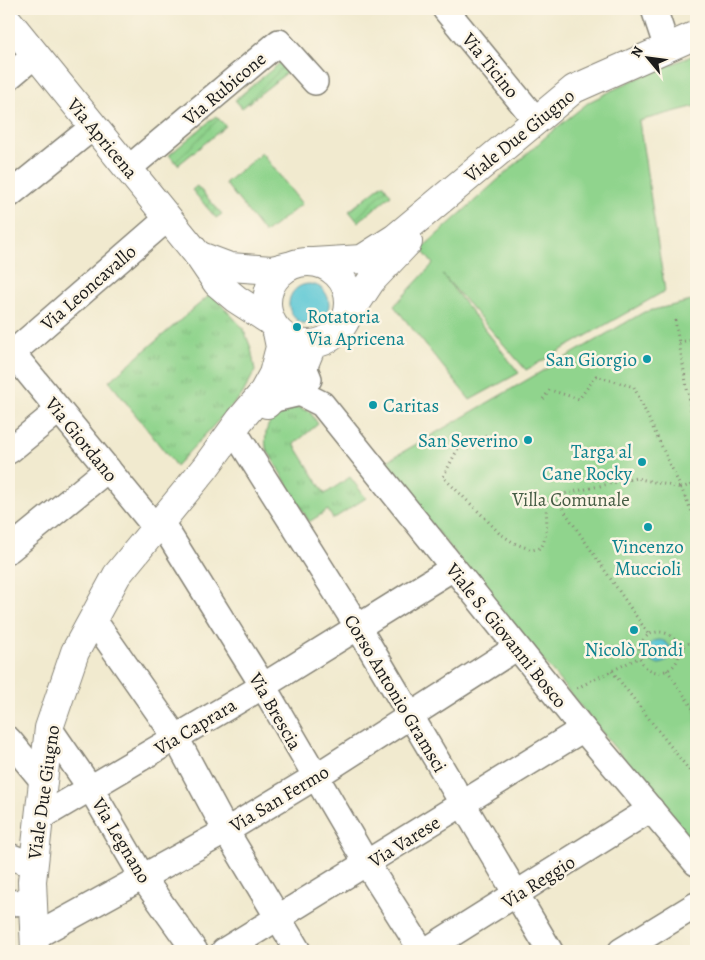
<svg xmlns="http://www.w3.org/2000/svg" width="705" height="960" viewBox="0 0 705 960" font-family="Alegreya,serif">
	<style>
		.grass { fill: url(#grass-tufts); stroke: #567854 }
		.park { fill: #90d48d; stroke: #567854 }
		.garden { fill: url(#garden-furrows); stroke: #567854 }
		.water { fill: #5bc7d5; stroke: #3c7278 }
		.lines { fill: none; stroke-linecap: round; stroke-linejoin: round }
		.minor-casing { stroke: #868376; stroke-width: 28 }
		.major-casing { stroke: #868376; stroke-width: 30 }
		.path { stroke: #868376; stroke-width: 3; stroke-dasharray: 1 4; stroke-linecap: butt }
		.minor { stroke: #fff; stroke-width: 25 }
		.major { stroke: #fff; stroke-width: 28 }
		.culture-dot { fill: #0f9aa8; stroke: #fcf5e5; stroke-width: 2 }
		.labels { text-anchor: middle; stroke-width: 5; stroke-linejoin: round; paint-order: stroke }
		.street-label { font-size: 19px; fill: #1c1c1c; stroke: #fcf5e5 }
		.culture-label { font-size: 19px; fill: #0d838f; stroke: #fcf5e5; text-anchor: end }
		.park-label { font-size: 19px; fill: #455c44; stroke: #fcf5e5 }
	</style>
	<defs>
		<pattern id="grass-tufts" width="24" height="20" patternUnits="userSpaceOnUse" patternTransform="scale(1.25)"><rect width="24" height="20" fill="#90d48d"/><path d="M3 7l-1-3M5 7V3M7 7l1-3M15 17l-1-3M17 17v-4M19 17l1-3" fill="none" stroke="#7cb579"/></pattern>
		<pattern id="garden-furrows" width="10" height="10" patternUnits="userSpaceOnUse" patternTransform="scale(1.25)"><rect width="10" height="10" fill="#90d48d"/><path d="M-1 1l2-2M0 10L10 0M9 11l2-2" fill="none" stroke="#7cb579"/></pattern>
	</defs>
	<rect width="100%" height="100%" fill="#fcf5e5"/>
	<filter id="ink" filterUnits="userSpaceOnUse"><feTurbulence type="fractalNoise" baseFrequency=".02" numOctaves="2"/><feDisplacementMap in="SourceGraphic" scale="10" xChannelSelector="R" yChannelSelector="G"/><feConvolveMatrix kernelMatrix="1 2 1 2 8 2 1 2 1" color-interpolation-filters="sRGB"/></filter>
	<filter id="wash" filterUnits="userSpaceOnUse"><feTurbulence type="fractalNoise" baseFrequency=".0096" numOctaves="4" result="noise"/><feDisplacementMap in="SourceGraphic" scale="20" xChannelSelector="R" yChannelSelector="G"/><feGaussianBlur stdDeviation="1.12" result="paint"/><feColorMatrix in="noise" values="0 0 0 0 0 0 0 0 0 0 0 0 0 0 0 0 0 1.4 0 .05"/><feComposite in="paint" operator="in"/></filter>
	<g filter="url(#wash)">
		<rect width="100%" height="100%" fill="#f1eacf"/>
		<g class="grass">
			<polygon points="211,294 243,328 251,348 255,371 242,395 176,466 109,381"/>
			<path d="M297,407L310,412L318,424L294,444L325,494L350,477L366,498L333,519L328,510L309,522L266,448C263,424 273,411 297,407Z"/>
		</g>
		<g class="park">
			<polygon points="696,54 696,106 639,121 665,291 526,370 442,274 519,373 470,400 394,306 433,264 421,249 550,133 589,102 629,82"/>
			<polygon points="262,153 302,204 265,233 225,183"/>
			<polygon points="696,300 696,847 382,464 644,312"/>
		</g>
		<g class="garden">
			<polygon points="281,62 289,71 242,108 235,100"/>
			<polygon points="216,116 226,126 178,165 169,155"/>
			<polygon points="383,184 391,195 358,222 349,211"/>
			<polygon points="197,186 222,214 216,218 192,190"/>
		</g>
		<g class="water">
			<circle cx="309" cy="304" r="20"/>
			<circle cx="659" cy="652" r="12"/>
		</g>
	</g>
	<g filter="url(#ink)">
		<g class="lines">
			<defs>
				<g id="minor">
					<polyline points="445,9 536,120"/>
					<polyline points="654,9 667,48"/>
					<polyline points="9,77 35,55"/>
					<polyline points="129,168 279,42 315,82"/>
					<polyline points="9,195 93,127"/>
					<polyline points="294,343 309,379"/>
					<polyline points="9,349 156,528"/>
					<polyline points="9,356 168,218"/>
					<polyline points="270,400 300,393 322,404 583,729 696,863"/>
					<polyline points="238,437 358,627 550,951"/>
					<polyline points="9,451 59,410"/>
					<polyline points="161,522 263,686 367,864 422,951"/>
					<polyline points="9,550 108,469"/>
					<polyline points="93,619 175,736 226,831 298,951"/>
					<polyline points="49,728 91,789 143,878 195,951"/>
					<polyline points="9,740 43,781"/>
					<polyline points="38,819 263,686 453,568"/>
					<polyline points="9,856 33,865"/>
					<polyline points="9,903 33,902"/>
					<polyline points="34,937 226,831 315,777 516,648"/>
					<polyline points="224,951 583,729"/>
					<polyline points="425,951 651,809"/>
					<polyline points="621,951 696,905"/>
				</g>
				<g id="major">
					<polyline points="9,22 198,255 217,283 236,299 270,321"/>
					<polyline points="198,255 230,267 272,270 288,266"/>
					<circle cx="308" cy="303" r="41"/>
					<polyline points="313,262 362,259 395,238 574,89 696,35"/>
					<polyline points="346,319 371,281 408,242"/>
					<polyline points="267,404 303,367 312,345"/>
					<polyline points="35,951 32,881 49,728 75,652 117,575 205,468 240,420 262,394 273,374 280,347 277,332"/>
				</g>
			</defs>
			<use href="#minor" class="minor-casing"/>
			<use href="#major" class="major-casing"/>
			<g class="path">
				<polyline points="675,320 696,439"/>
				<polyline points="679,342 696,339"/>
				<polyline points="543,399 550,390 579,399 596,376 634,387 681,488"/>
				<path d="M486,435L475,442L462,441L443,477L485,518L499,533L514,543L532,550L541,548C548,534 547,521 546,506L554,496L636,478L681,488"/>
				<polyline points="696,483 681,488 696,521"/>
				<polyline points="554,496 649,635"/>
				<circle cx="659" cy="652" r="20"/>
				<polyline points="679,648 696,640"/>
				<polyline points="667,670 696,713"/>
				<polyline points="612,671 696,779"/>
				<polyline points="577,688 640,657"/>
			</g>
			<use href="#minor" class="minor"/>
			<use href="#major" class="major"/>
		</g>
	</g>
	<g class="culture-dot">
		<circle cx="297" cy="327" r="5"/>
		<circle cx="647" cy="359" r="5"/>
		<circle cx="373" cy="405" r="5"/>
		<circle cx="528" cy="440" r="5"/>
		<circle cx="642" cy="462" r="5"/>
		<circle cx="648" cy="527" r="5"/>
		<circle cx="634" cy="630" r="5"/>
	</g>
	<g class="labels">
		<g class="street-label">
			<text transform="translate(491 65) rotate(51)" y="7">Via Ticino</text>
			<text transform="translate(224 88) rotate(-40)" y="7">Via Rubicone</text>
			<text transform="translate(519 135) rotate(-39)" y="7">Viale Due Giugno</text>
			<text transform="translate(103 138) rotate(50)" y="7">Via Apricena</text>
			<text transform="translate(88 287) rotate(-41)" y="7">Via Leoncavallo</text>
			<text transform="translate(82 439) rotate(51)" y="7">Via Giordano</text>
			<text transform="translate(507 635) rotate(51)" y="7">Viale S. Giovanni Bosco</text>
			<text transform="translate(396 693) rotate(59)" y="7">Corso Antonio Gramsci</text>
			<text transform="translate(276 711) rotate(60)" y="7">Via Brescia</text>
			<text transform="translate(195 726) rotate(-31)" y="7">Via Caprara</text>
			<text transform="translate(43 792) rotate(-82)" y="7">Viale Due Giugno</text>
			<text transform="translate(279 798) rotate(-31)" y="7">Via San Fermo</text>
			<text transform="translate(122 840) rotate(59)" y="7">Via Legnano</text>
			<text transform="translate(404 841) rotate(-32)" y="7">Via Varese</text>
			<text transform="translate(538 881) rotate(-32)" y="7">Via Reggio</text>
		</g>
		<g class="culture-label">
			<text x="307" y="323" text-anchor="start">Rotatoria<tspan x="307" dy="22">Via Apricena</tspan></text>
			<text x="637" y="366">San Giorgio</text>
			<text x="383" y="412" text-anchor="start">Caritas</text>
			<text x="518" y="447">San Severino</text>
			<text x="632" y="458">Targa al<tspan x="632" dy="22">Cane Rocky</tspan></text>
			<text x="648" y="553" text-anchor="middle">Vincenzo<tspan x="648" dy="22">Muccioli</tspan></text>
			<text x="634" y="656" text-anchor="middle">Nicolò Tondi</text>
		</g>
		<g class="park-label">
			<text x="571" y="506">Villa Comunale</text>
		</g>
	</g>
	<rect width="705" height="960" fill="none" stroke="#fcf5e5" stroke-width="30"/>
	<g transform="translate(648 58) rotate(299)" stroke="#fcf5e5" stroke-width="4" paint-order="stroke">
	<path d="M0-4L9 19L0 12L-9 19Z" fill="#1c1c1c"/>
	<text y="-8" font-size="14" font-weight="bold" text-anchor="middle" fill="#1c1c1c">N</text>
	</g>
</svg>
